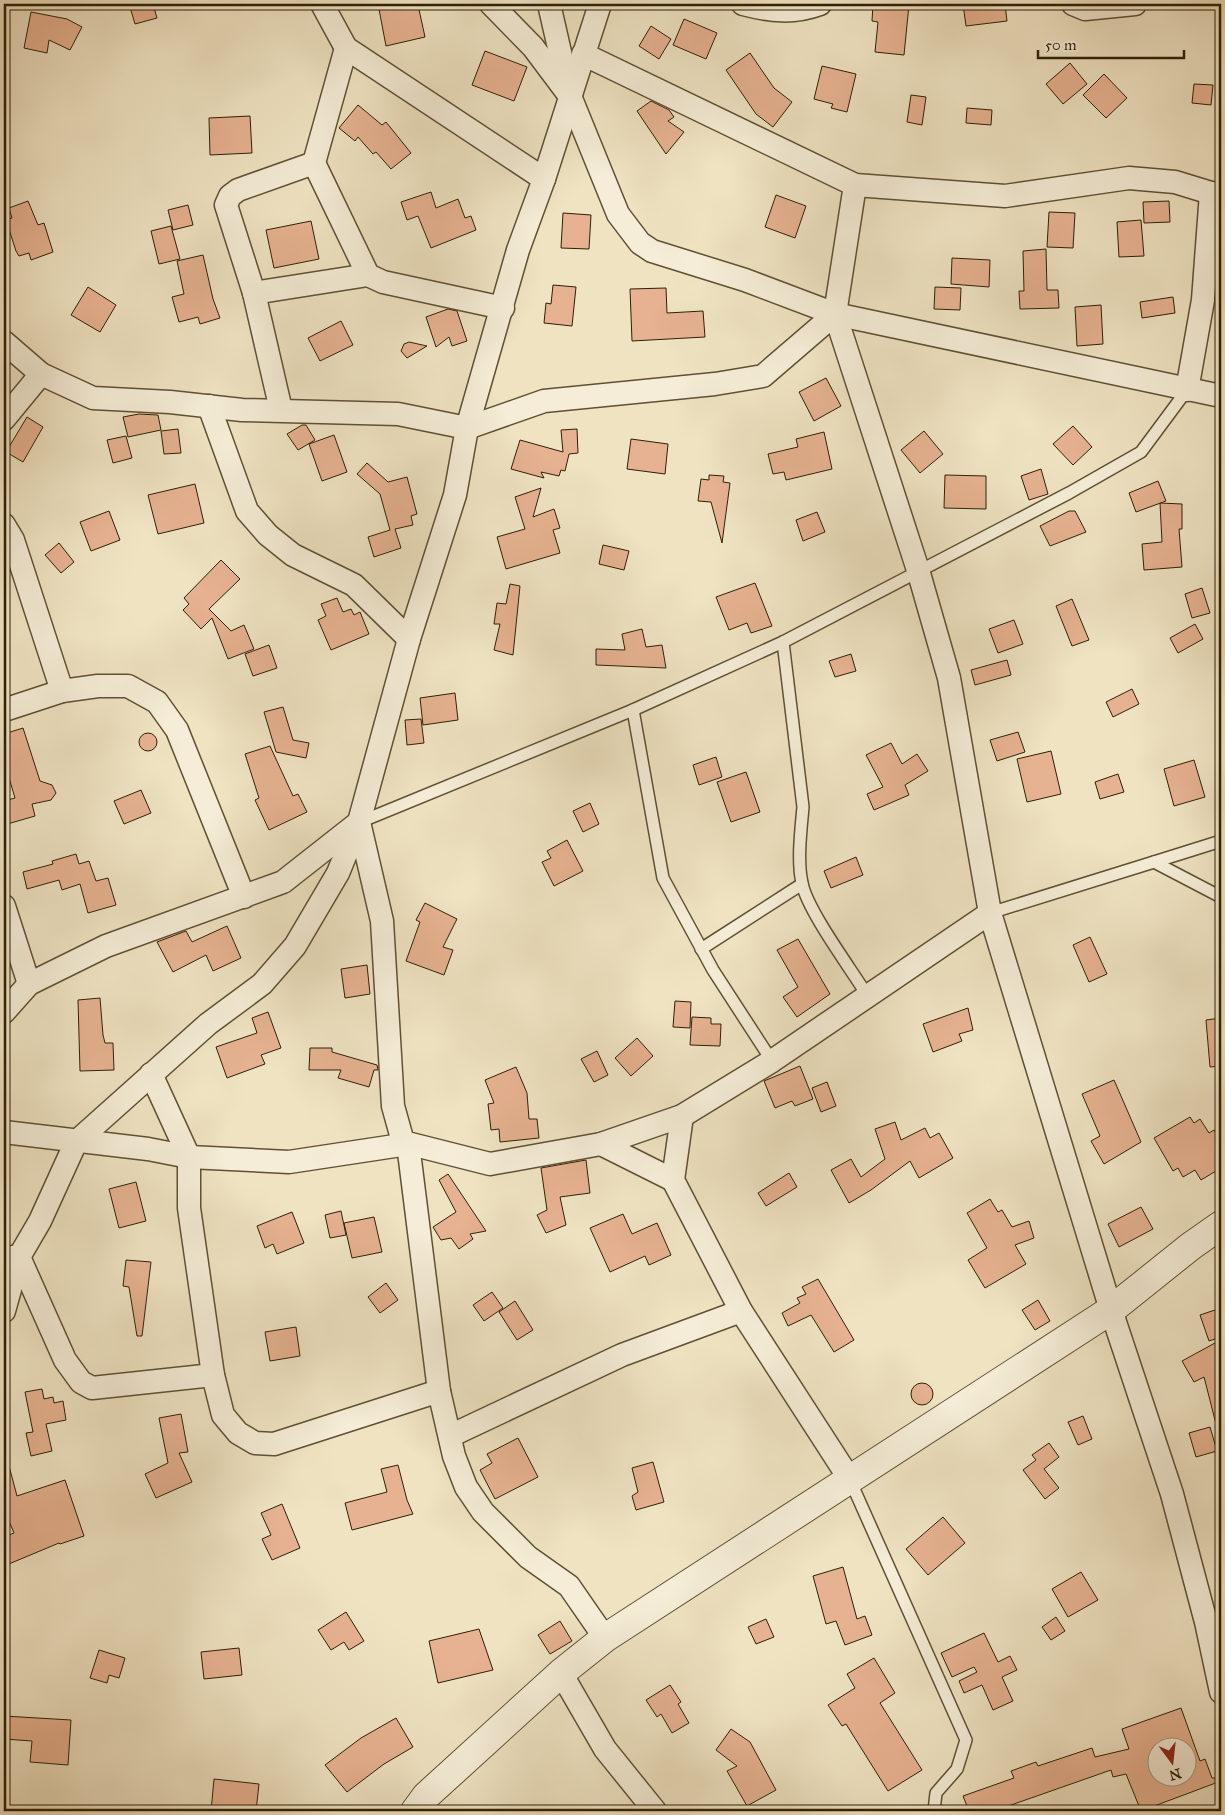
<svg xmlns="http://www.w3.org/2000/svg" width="1225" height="1815" viewBox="0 0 1225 1815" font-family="'IM FELL Great Primer',serif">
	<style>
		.building { fill: #e6b291; stroke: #2f1f06; fill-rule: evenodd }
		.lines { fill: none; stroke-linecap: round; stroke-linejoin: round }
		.service-casing { stroke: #5f5035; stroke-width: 14 }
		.minor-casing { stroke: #5f5035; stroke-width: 25 }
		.tertiary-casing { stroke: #5f5035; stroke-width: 30 }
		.service { stroke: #f5edd7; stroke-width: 11 }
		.minor { stroke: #f5edd7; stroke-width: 22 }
		.tertiary { stroke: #f5edd7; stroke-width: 28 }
	</style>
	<rect width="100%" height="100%" fill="#efe3c2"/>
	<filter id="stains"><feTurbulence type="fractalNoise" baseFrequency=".004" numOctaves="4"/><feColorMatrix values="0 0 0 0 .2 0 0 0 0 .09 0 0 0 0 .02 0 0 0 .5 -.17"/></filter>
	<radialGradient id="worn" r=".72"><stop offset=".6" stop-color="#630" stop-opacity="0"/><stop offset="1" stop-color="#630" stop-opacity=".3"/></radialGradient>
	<g class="building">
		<polygon points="140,4 153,4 157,18 135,24 130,7"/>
		<polygon points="378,4 399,4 400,8 418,5 425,37 386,46"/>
		<polygon points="873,4 909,5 904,55 875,52 878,22 872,21"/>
		<polygon points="963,4 1005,4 1007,21 966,26"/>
		<polygon points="31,12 67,19 82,27 70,50 49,40 47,53 24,48"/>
		<polygon points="684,19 717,33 706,59 673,45"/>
		<polygon points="651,26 671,39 659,59 639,46"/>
		<polygon points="485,51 527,67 514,101 472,85"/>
		<polygon points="750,53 774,88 792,102 773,127 756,114 726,70"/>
		<polygon points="1070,63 1087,84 1063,104 1046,84"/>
		<polygon points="822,66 856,74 847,112 831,108 833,104 814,99"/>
		<polygon points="1104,74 1127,98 1106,118 1083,95"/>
		<polygon points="1194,84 1213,85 1211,105 1192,103"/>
		<polygon points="911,95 926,97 922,125 907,122"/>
		<polygon points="651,101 669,110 674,117 668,121 684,132 666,154 637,111"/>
		<polygon points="358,105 382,125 386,122 411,153 391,169 376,152 373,154 358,137 355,141 339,128"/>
		<polygon points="967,108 992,110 991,125 966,123"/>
		<polygon points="250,116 252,153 210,155 209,118"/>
		<polygon points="431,192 436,208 458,199 465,218 471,216 476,230 431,248 418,216 407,220 401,202"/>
		<polygon points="776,195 806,206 795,238 765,227"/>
		<polygon points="28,201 38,225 44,223 53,252 31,260 29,253 19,256 16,251 6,220 12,218 9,208"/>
		<polygon points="1169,201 1170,222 1144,223 1143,202"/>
		<polygon points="188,205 193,225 173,230 168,210"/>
		<polygon points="1049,212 1075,213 1073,248 1047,247"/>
		<polygon points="563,213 591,215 589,249 561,248"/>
		<polygon points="1141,220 1144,256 1119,257 1117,222"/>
		<polygon points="311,221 319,259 274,268 266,230"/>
		<polygon points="171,226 180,259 159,264 151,231"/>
		<polygon points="1046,249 1047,290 1058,290 1059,308 1020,309 1019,291 1024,291 1023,251"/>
		<polygon points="203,255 213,299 220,318 200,324 198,317 179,322 172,297 184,294 177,261"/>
		<polygon points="952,258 990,260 989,287 951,284"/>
		<polygon points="553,285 576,287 572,326 544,323 546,303 551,304"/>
		<polygon points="88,287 116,305 100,332 71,315"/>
		<polygon points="935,287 961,288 960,310 934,309"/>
		<polygon points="666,288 667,313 703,311 705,337 632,341 630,289"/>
		<polygon points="1173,297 1175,313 1142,318 1140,302"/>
		<polygon points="1101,305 1103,344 1077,346 1075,307"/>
		<polygon points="448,309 457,311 467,341 452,346 449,337 436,347 426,317"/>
		<polygon points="341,321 353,345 320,361 308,338"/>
		<polygon points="409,342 427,346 407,358 401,351 404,344"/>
		<polygon points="826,378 841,406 814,421 799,392"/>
		<polygon points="139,414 158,415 161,430 128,437 123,417"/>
		<polygon points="27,417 43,427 23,462 6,452"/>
		<polygon points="302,425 306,425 315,440 298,450 287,434"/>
		<polygon points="1073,426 1092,447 1073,465 1053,444"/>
		<polygon points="178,429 181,453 164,454 161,431"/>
		<polygon points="577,429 578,453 569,454 565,471 561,470 559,476 541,472 544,478 511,469 520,440 563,452 561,430"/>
		<polygon points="924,431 943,454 920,473 901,450"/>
		<polygon points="824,432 832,469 786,480 784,472 773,474 768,454 798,447 796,439"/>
		<polygon points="334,435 347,472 322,481 309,444"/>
		<polygon points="126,436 132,458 113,463 107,440"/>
		<polygon points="631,439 668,444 665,474 627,469"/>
		<polygon points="367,463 388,482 407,477 417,514 411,516 413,525 395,529 401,548 374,557 368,537 390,530 380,494 357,474"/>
		<polygon points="1041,469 1048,494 1029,500 1021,476"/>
		<polygon points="709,475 724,476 723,482 730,483 722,543 711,502 698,501 701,479 709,480"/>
		<polygon points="945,475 986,476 986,509 944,508"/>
		<polygon points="1158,481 1166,501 1136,512 1129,493"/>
		<polygon points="195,484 204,523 158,534 148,495"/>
		<polygon points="541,488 533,517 554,509 560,528 553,530 560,553 506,569 497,537 525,529 515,497"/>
		<polygon points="1160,503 1182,504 1182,529 1179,529 1182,567 1144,570 1142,544 1162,542"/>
		<polygon points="109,511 120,540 91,551 80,522"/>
		<polygon points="1069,511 1075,511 1086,532 1050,546 1040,526"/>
		<polygon points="817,512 825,532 803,541 796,520"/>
		<polygon points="59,543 74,562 61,573 45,555"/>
		<polygon points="603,545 629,551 624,570 599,564"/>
		<polygon points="221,560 240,579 209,609 231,631 244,625 254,649 228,659 212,618 201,629 183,610 189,604 184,598"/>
		<polygon points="755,583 772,626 751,633 747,623 729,630 716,597"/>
		<polygon points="510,584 520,586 513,655 494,650 500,624 494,624 497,603 506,604"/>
		<polygon points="1202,588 1210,613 1192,618 1185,594"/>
		<polygon points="337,598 343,612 351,609 354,615 360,612 369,634 331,650 318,620 326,616 321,604"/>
		<polygon points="1072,599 1089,640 1072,646 1056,606"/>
		<polygon points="1014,620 1023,644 998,653 989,629"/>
		<polygon points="1195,624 1203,639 1178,653 1170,638"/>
		<polygon points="642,629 646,647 662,645 666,668 596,665 596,649 625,650 622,634"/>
		<polygon points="269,645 277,668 253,676 245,654"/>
		<polygon points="851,654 856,671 835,677 829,661"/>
		<polygon points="1007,660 1011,675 975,685 971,670"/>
		<polygon points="1132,689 1139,704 1113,717 1106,702"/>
		<polygon points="455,693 458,720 423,725 420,698"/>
		<polygon points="283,707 293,740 309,743 306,758 276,752 264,712"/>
		<polygon points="421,719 424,743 407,745 405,720"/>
		<polygon points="23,728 40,781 52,785 56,793 51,800 32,804 35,816 4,825 4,801 15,798 4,761 4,734"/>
		<polygon points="1018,732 1025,752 997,761 990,740"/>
		<circle cx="148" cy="742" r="9"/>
		<polygon points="891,743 902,764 917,754 928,771 905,785 909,795 874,810 867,794 883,787 866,755"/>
		<polygon points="270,746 293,796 298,794 307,812 269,830 255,800 259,798 245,754"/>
		<polygon points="1051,751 1061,794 1027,802 1017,759"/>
		<polygon points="716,757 722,777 699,785 693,765"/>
		<polygon points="1194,760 1205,797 1174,806 1164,769"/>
		<polygon points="746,772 760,812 731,822 717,782"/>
		<polygon points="1118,774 1124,792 1100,799 1095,782"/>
		<polygon points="141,790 151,813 124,824 114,801"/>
		<polygon points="590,803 599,824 583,832 573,811"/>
		<polygon points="567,840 583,871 554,886 542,862 551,858 547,851"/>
		<polygon points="76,854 79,864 89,861 96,881 108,878 116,905 88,913 80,884 62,890 59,880 27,889 23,872 53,864 52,861"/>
		<polygon points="856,857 863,875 831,888 824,871"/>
		<polygon points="425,903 457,919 443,947 453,950 444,975 406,961 420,922 416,920"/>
		<polygon points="227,926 241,958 213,971 206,955 173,972 157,942 186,931 192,942"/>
		<polygon points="1090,937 1107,974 1089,982 1073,945"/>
		<polygon points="798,939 830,994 797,1017 783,997 798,987 777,950"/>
		<polygon points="367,965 370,994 345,998 341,969"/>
		<polygon points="100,998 103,1035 105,1043 113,1043 114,1070 80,1071 78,1000"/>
		<polygon points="675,1001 691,1002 690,1028 673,1027"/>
		<polygon points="968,1008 973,1030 959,1034 962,1041 933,1052 923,1024"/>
		<polygon points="268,1012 281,1048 261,1055 265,1064 227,1078 216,1047 257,1033 252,1018"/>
		<polygon points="692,1017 711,1018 711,1024 721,1024 720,1046 690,1045"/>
		<polygon points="1221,1018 1221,1066 1210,1067 1206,1020"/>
		<polygon points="637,1038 653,1056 631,1076 615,1058"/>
		<polygon points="310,1048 332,1048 332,1052 377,1065 378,1070 374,1070 369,1087 338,1078 341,1070 309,1070"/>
		<polygon points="597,1051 608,1075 594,1082 581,1059"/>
		<polygon points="800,1066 813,1099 795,1106 792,1101 775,1108 764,1081"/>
		<polygon points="516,1067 527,1093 529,1119 537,1119 539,1138 500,1142 499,1129 491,1130 488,1104 494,1103 485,1080"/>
		<polygon points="1114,1080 1141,1142 1104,1164 1091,1141 1100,1136 1082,1094"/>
		<polygon points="827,1082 836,1106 821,1112 812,1088"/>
		<polygon points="1190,1117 1194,1123 1200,1119 1209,1133 1214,1130 1221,1142 1221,1168 1201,1180 1195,1170 1183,1177 1178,1168 1173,1171 1154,1138"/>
		<polygon points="895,1122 901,1140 925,1128 930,1138 939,1133 953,1158 919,1178 910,1161 871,1190 849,1203 831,1170 851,1159 861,1177 885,1159 875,1129"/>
		<polygon points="586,1160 590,1193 560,1197 566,1225 546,1233 537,1215 547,1210 541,1168"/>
		<polygon points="789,1173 797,1187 766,1206 758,1193"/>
		<polygon points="448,1174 486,1231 470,1234 473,1239 459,1249 451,1238 441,1240 433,1227 456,1212 439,1180"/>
		<polygon points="136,1182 146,1221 119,1228 109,1189"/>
		<polygon points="990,1199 998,1212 1002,1210 1012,1227 1029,1221 1034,1238 1015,1245 1026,1264 985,1288 968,1260 987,1248 967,1213"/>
		<polygon points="1141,1207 1153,1229 1119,1247 1108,1224"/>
		<polygon points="341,1211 346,1235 330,1238 325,1215"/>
		<polygon points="292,1212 304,1243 277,1254 273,1244 265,1248 257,1226"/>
		<polygon points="623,1214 632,1234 657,1223 671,1255 649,1265 645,1256 610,1272 590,1228"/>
		<polygon points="374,1217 382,1252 352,1258 344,1223"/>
		<polygon points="126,1260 151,1262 142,1336 137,1336 129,1287 123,1286"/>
		<polygon points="818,1279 854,1340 834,1352 811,1315 788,1326 782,1313 800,1303 797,1298 806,1294 802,1287"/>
		<polygon points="386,1283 398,1300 380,1313 368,1297"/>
		<polygon points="492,1292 503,1308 484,1321 473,1305"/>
		<polygon points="1038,1300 1050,1321 1035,1330 1022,1310"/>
		<polygon points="515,1301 533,1330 517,1340 499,1312"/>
		<polygon points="1221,1308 1221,1337 1209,1341 1200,1315"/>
		<polygon points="296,1327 300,1356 270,1361 265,1332"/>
		<polygon points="1215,1343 1221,1354 1221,1424 1216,1424 1204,1377 1194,1382 1182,1361"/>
		<circle cx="922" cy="1394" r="11"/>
		<polygon points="42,1389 44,1399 53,1397 54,1403 63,1401 66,1420 46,1424 52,1451 31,1456 26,1433 33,1432 25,1392"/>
		<polygon points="181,1414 188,1452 179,1453 192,1482 156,1498 145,1474 168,1463 159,1418"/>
		<polygon points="1083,1416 1092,1439 1078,1445 1068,1422"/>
		<polygon points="1210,1427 1217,1451 1196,1457 1189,1433"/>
		<polygon points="518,1438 538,1477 495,1499 480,1470 492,1463 487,1454"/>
		<polygon points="1049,1443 1059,1457 1044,1469 1059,1488 1045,1499 1023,1470 1036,1460 1032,1455"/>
		<polygon points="653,1462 664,1502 636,1510 632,1496 638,1492 632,1468"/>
		<polygon points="398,1465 407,1500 413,1514 352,1530 345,1503 387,1492 381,1469"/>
		<polygon points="4,1466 9,1466 17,1496 65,1480 84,1536 60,1544 59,1543 4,1566 4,1537 14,1533 4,1509"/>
		<polygon points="282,1504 300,1548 272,1560 262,1539 271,1535 261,1513"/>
		<polygon points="943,1517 965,1543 928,1575 906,1549"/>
		<polygon points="843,1567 857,1619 865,1616 872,1635 845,1645 836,1621 826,1624 813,1576"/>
		<polygon points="1081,1572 1098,1600 1068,1617 1052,1589"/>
		<polygon points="346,1612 364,1641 349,1650 344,1642 331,1650 318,1630"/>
		<polygon points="1056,1617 1065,1631 1051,1640 1042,1627"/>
		<polygon points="766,1619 774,1637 756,1644 748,1627"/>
		<polygon points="560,1621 572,1641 550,1654 538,1635"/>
		<polygon points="479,1629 493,1670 438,1683 429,1641"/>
		<polygon points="984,1633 998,1662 1010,1656 1017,1670 1002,1677 1013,1701 993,1710 982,1685 964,1693 959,1681 977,1672 974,1667 952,1677 941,1653"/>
		<polygon points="239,1648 242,1675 204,1679 201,1652"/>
		<polygon points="99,1650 125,1658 119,1678 109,1675 107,1683 90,1678"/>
		<polygon points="874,1658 895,1693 880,1703 922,1770 888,1791 846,1724 842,1726 828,1705 855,1688 847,1674"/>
		<polygon points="670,1685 681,1702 678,1704 689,1723 672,1733 661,1714 657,1717 646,1700"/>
		<path d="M1181,1708L1200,1761L1205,1759L1212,1778H1221V1781L1141,1811L1126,1774L1113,1777L1111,1770L994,1811H969L963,1796L1014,1778L1011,1771L1036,1762L1038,1766L1092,1748L1095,1757L1129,1749L1122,1729ZM1158,1748H1188V1778H1158Z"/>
		<polygon points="4,1716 71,1720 68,1765 30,1762 32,1741 4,1739"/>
		<polygon points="396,1718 413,1747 384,1764 347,1792 325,1765 361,1738"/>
		<polygon points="731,1729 750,1742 776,1790 747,1806 727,1771 737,1766 716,1750"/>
		<polygon points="214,1779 259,1784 256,1811 211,1811"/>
	</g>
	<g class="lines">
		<defs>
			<g id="service">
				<path d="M783,642L803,807C801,829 797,861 802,883C807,910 851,969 867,995"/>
				<polyline points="633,710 663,878 713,970 772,1061"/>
				<polyline points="360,822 633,710 783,642 1069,493 1141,452 1187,390"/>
				<polyline points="1154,862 1221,841"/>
				<polyline points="990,913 1154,862 1221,897"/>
				<polyline points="701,949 802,884"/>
				<polyline points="850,1480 966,1740 957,1769 936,1793 934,1811"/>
			</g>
			<g id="minor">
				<polyline points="322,4 346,48 544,179"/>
				<polyline points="491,4 533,47 566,91"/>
				<polyline points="549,4 570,96 618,214 640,243 652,251 745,280 835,314 918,570 949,678 990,913 1111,1310 1172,1494 1206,1622 1221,1692"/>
				<path d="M743,4C770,11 793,14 820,4"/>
				<polyline points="1073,4 1085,9 1135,4"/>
				<polyline points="583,54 855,185 1005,196 1129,178 1175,182 1211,193"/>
				<polyline points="314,163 368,275 383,282 503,308"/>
				<polyline points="254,293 368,275"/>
				<polyline points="835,314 855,185"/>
				<polyline points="4,342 41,374 93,398 170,402 242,410 398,414 467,428 544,401 715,384 763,376 835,314 1221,396"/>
				<polyline points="1187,390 1203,300 1211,193"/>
				<polyline points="209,406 247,511 268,535 293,555 354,585 409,639"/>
				<polyline points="281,410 254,293 226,205 230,196 238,190 314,163 346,48"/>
				<polyline points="4,419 41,374"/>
				<polyline points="4,525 13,540 62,691"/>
				<polyline points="4,710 62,691 98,686 128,686 157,702 177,730 244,897"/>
				<polyline points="359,822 382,921 393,1106 403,1142 490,1164 601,1144 682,1116 772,1061 990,913"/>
				<polyline points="4,906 29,984"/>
				<polyline points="4,1012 29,984 106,946 283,882 358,823"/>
				<polyline points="151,1074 189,1157 189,1208 213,1375 223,1415 238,1433 255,1443 274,1444 439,1391"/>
				<polyline points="682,1116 673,1180 741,1311 849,1478"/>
				<polyline points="4,1132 148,1149 189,1157 289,1162 408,1144"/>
				<polyline points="408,1144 439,1391 454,1456 466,1487 483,1512 528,1557 569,1586 605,1638"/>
				<polyline points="601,1144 673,1180"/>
				<polyline points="12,1257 19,1257 65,1360 81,1382 92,1388 213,1375"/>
				<polyline points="4,1311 19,1257 40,1221 76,1142 208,1024 262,984 295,946 338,873 359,822 409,639 455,495 467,428 518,250 544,179 600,4"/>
				<polyline points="450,1436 622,1355 741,1311"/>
				<polyline points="561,1673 605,1749 655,1811"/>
			</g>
			<polyline id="tertiary" points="415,1811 426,1796 561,1673 605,1638 1111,1310 1191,1246 1221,1225"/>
		</defs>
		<use href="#service" class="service-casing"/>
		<use href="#minor" class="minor-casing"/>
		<use href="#tertiary" class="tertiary-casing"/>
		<use href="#service" class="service"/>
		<use href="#minor" class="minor"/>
		<use href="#tertiary" class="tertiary"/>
	</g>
	<rect width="1225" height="1815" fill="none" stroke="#efe3c2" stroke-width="20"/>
	<rect x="5" y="5" width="1215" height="1805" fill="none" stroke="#2f1f06" stroke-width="2.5"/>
	<rect x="10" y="10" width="1205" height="1795" fill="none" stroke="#2f1f06"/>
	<g transform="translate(1172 1762) rotate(165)"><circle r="24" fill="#f5edd7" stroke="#a69b83"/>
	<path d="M0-4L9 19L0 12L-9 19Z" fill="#8f2418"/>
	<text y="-8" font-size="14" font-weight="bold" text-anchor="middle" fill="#2f1f06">N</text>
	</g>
	<path d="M1038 50v8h146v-8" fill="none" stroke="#2f1f06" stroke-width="2.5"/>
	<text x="1045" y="50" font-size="15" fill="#2f1f06" stroke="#f5edd7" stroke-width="4" paint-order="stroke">50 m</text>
	<rect width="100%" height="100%" filter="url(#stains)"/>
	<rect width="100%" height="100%" fill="url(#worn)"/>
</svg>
